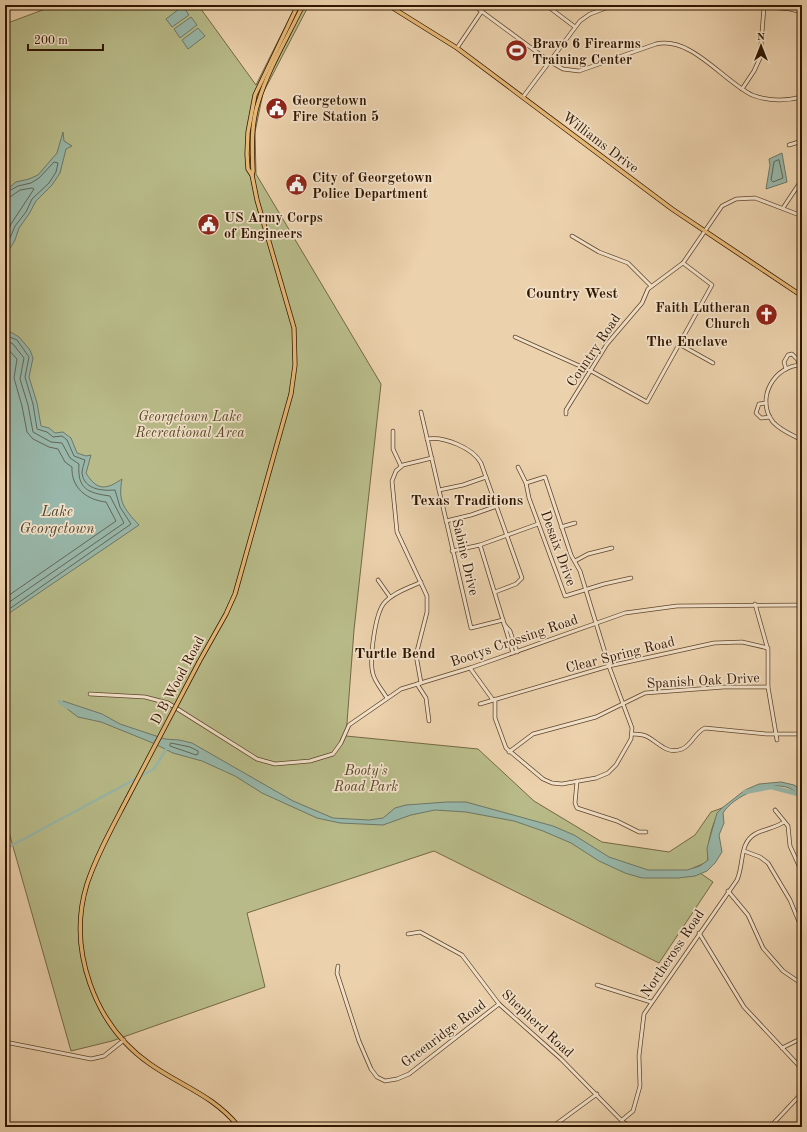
<svg xmlns="http://www.w3.org/2000/svg" width="807" height="1132" viewBox="0 0 807 1132" font-family="'Old Standard TT',serif">
	<style>
		.green { fill: #b8bb89; stroke: #746844 }
		.water { fill: #98b7aa; stroke: #6e7766 }
		.lines { fill: none; stroke-linecap: round; stroke-linejoin: round }
		.shore { stroke: #646655; stroke-width: 1 }
		.canal { stroke: #98b7aa; stroke-width: 2.5 }
		.river { stroke: #98b7aa; stroke-width: 4.5 }
		.minor-casing { stroke: #5f452b; stroke-width: 4.5 }
		.major-casing { stroke: #301600; stroke-width: 5 }
		.minor { stroke: #f2e1c9; stroke-width: 3 }
		.major { stroke: #e6b876; stroke-width: 3.5 }
		.major-bridge-casing { stroke: #301600; stroke-width: 5; stroke-linecap: butt }
		.major-bridge { stroke: #e6b876; stroke-width: 3.5 }
		.labels { text-anchor: middle; stroke-width: 3.5; stroke-linejoin: round; paint-order: stroke }
		.poi-label { font-size: 14px; font-weight: bold; fill: #301600; stroke: #f2e1c9; text-anchor: start }
		.street-label { font-size: 14px; fill: #301600; stroke: #f2e1c9 }
		.park-label { font-size: 14px; font-style: italic; fill: #594829; stroke: #f2e1c9 }
		.neighbourhood-label { font-size: 15px; font-weight: bold; fill: #301600; stroke: #f2e1c9 }
		.water-label { font-size: 15px; font-style: italic; fill: #4f4633; stroke: #f2e1c9 }
	</style>
	<rect width="100%" height="100%" fill="#ebd1ac"/>
	<filter id="stains"><feTurbulence type="fractalNoise" baseFrequency=".005" numOctaves="4"/><feColorMatrix values="0 0 0 0 .2 0 0 0 0 .09 0 0 0 0 .02 0 0 0 .5 -.17"/></filter>
	<radialGradient id="worn" r=".72"><stop offset=".6" stop-color="#630" stop-opacity="0"/><stop offset="1" stop-color="#630" stop-opacity=".3"/></radialGradient>
	<path class="green" d="M56,5H198L256,85L296,5H309L263,93L255,132L256,174L381,384L354,630L346,736L478,749L534,801L602,842L669,852L695,835L711,812L722,808C712,821 707,843 708,860L705,863L693,868L713,882L659,963L434,851L247,913L265,987L112,1041L71,1051L8,829L5,831V24Z"/>
	<g class="water">
		<polygon points="183,6 189,15 172,27 166,19"/>
		<polygon points="191,17 197,25 180,38 174,29"/>
		<polygon points="198,28 205,36 188,49 182,40"/>
		<polygon points="63,132 64,141 72,146 66,149 60,173 52,185 36,201 29,214 19,228 15,240 5,257 5,191 16,182 29,179 38,175 57,153"/>
		<polygon points="782,153 787,182 766,189 770,165 769,159"/>
		<path d="M5,329L19,337L30,350L33,358L29,377L37,403L41,426L49,428L55,433L63,432L71,438L77,453L86,456L91,455L86,473C97,491 106,490 122,479C118,501 123,508 139,525L5,616Z"/>
		<path d="M63,701L102,714L120,724L165,739L179,740L192,743L293,801L333,818L369,820L383,818L395,808L406,805L447,802H466L553,826L574,835L609,857L648,870H687L700,866L708,860L707,848L717,813L722,808L745,790L759,784L781,782L794,785L802,790V797C798,794 794,790 789,788C770,780 733,796 723,813L724,823L719,835L722,852L715,863L707,871L695,876L678,878H642L625,873L599,861L571,843L543,831L514,821L466,812L435,810L411,815L383,825L340,823L317,818L262,793L235,776L202,761L173,753L153,743L101,722L78,717L62,705Z"/>
	</g>
	<g class="lines">
		<g class="shore">
			<polygon points="779,160 783,178 773,182 771,180 774,162"/>
			<polyline points="5,193 18,186 31,183 39,178 54,162 58,163 56,172 49,183 32,199 26,212 15,226 5,250"/>
			<polyline points="5,198 10,197 20,190 32,188 34,189 11,224 5,239"/>
			<path d="M5,335L17,340L29,357L25,377L33,404L37,429L47,432L53,437L62,436L67,440L74,456L85,460C84,464 82,469 82,473C84,490 103,491 115,490L120,507L131,524L5,612"/>
			<path d="M5,340L13,344L24,358L20,379L28,405L33,432L51,442L62,443L70,458L79,464C77,489 88,493 110,496L124,523L5,605"/>
			<path d="M5,346L17,359L14,378L22,406L27,432L33,439L49,447L58,449L65,462L72,467C71,488 87,500 106,502L116,521L5,598"/>
			<polygon points="171,743 190,747 198,751 198,754 196,755 170,746"/>
		</g>
		<polyline class="canal" points="5,849 154,769 168,746"/>
		<g class="river">
			<polyline points="60,702 67,707"/>
			<polyline points="745,792 771,787 802,795"/>
		</g>
		<defs>
			<g id="minor">
				<path d="M473,5L549,61L563,69L579,71L656,44C691,36 722,80 752,95C768,101 786,101 802,97"/>
				<polyline points="546,5 575,27"/>
				<polyline points="745,5 790,9 802,12"/>
				<polyline points="457,48 482,11"/>
				<polyline points="742,89 754,71 760,58 764,7"/>
				<polyline points="523,97 580,21 590,14 614,5"/>
				<polyline points="789,145 802,141"/>
				<polyline points="783,208 799,184 802,186"/>
				<polyline points="572,236 599,252 628,263 651,286"/>
				<polyline points="515,337 591,371 647,402 712,285 683,263"/>
				<polyline points="679,344 713,363"/>
				<path d="M802,365C774,365 755,399 773,422C780,430 792,435 802,440"/>
				<polyline points="786,369 784,362 788,355 792,354 798,360 799,365"/>
				<polyline points="766,403 759,404 756,413 761,418 770,417"/>
				<polyline points="421,412 471,628 503,620"/>
				<polyline points="566,414 566,410 607,344 642,303 648,289 683,263 722,206 736,199 755,198 802,216"/>
				<polyline points="393,431 393,449 401,466"/>
				<path d="M427,439C444,436 473,448 481,463L522,578L516,584L495,592"/>
				<polyline points="518,467 526,483 529,498 565,596 604,584 631,578"/>
				<polyline points="439,490 463,485 486,477"/>
				<polyline points="446,521 471,515 497,506"/>
				<polyline points="561,527 575,523"/>
				<polyline points="480,545 513,653"/>
				<polyline points="452,551 480,545 538,524"/>
				<polyline points="575,561 588,554 612,548"/>
				<polyline points="378,580 390,597"/>
				<polyline points="755,604 768,650 768,687 777,740"/>
				<polyline points="504,624 510,631 517,652"/>
				<polyline points="470,668 493,700"/>
				<polyline points="421,683 416,655 427,612 427,596 397,532 392,481 396,471 403,465 432,458"/>
				<polyline points="417,684 426,698 429,721"/>
				<polyline points="90,694 145,697 168,703 257,759 275,764 310,761 333,754 341,743 349,725 401,689 470,668 625,613 677,606 802,605"/>
				<path d="M387,698C382,690 375,682 373,674C369,660 375,612 385,602C394,592 409,588 421,582"/>
				<polyline points="495,699 495,718 506,748 543,779 552,783 562,784 596,778 608,773 616,765 631,739 632,728 610,669 580,571 571,555 545,477 526,483"/>
				<polyline points="480,704 609,666 714,643 742,642 768,648"/>
				<path d="M632,734C638,734 643,734 648,737C659,743 667,755 682,749C692,745 695,732 705,728L766,734H802"/>
				<polyline points="509,752 533,734 596,717 645,693 724,687 768,687"/>
				<polyline points="577,781 575,803 577,808 617,821 639,832 646,832"/>
				<polyline points="775,810 788,826 790,846 802,872"/>
				<polyline points="744,851 760,857 768,863 790,900 802,929"/>
				<polyline points="728,891 748,915 763,948 783,971 802,984"/>
				<polyline points="699,933 744,1007 802,1069"/>
				<polyline points="408,934 420,932 462,955 499,1004 561,1059 623,1122 632,1127"/>
				<polyline points="338,966 337,973 359,1041 371,1069 377,1077 385,1081 397,1079 409,1074 499,1004"/>
				<polyline points="597,985 651,1002"/>
				<polyline points="5,1042 91,1059 104,1056 124,1040"/>
				<polyline points="782,1048 802,1038"/>
				<path d="M622,1120L633,1111L640,1086L639,1056L644,1014L737,880C744,865 739,843 755,834C764,829 775,828 784,822"/>
				<polyline points="552,1127 597,1094"/>
				<polyline points="770,1127 802,1093"/>
			</g>
			<g id="major">
				<polyline points="388,5 457,48 672,209 802,296"/>
				<path d="M252,175L253,171C252,149 251,125 258,103C268,69 288,37 303,5"/>
				<polyline points="199,662 226,614 235,594 291,394 295,365 294,328 257,200 252,175 248,169 247,154 248,132 255,95 298,5"/>
				<path d="M127,799C113,826 97,854 87,884C67,949 94,1025 150,1064C183,1087 213,1095 239,1127"/>
			</g>
		</defs>
		<use href="#minor" class="minor-casing"/>
		<use href="#major" class="major-casing"/>
		<use href="#minor" class="minor"/>
		<use href="#major" class="major"/>
		<defs>
			<polyline id="major-bridge" points="127,799 199,662"/>
		</defs>
		<use href="#major-bridge" class="major-bridge-casing"/>
		<use href="#major-bridge" class="major-bridge"/>
	</g>
	<defs>
		<symbol id="stadium-disc" viewBox="-11 -11 22 22"><circle r="9.5" fill="#8f2418" stroke="#f2e1c9"/><path d="M0-5a6.5 5 0 1 0 0 10a6.5 5 0 1 0 0-10ZM-3.5-1.8h7v3.6h-7Z" fill="#fff"/></symbol>
		<symbol id="civic-disc" viewBox="-11 -11 22 22"><circle r="9.5" fill="#8f2418" stroke="#f2e1c9"/><path d="M-.6-6.5H3V-4.5H.6V-3L4-1V1h2V6H-6V1h2V-1L-.6-3ZM-1.2 2.5V6h2.4V2.5Z" fill="#fff"/></symbol>
		<symbol id="church-disc" viewBox="-11 -11 22 22"><circle r="9.5" fill="#8f2418" stroke="#f2e1c9"/><path d="M-1.2-6h2.4v3.5h3.3v2.4h-3.3V6h-2.4V-.1h-3.3v-2.4h3.3Z" fill="#fff"/></symbol>
	</defs>
	<g fill-rule="evenodd">
		<use href="#stadium-disc" x="504" y="38" width="25" height="25"/>
		<use href="#civic-disc" x="264" y="96" width="25" height="25"/>
		<use href="#civic-disc" x="284" y="172" width="25" height="25"/>
		<use href="#civic-disc" x="196" y="212" width="25" height="25"/>
		<use href="#church-disc" x="754" y="302" width="25" height="25"/>
	</g>
	<g class="labels">
		<g class="poi-label">
			<text x="532" y="48">Bravo 6 Firearms<tspan x="532" dy="16">Training Center</tspan></text>
			<text x="292" y="105">Georgetown<tspan x="292" dy="16">Fire Station 5</tspan></text>
			<text x="312" y="182">City of Georgetown<tspan x="312" dy="16">Police Department</tspan></text>
			<text x="224" y="222">US Army Corps<tspan x="224" dy="16">of Engineers</tspan></text>
			<text x="750" y="312" text-anchor="end">Faith Lutheran<tspan x="750" dy="16">Church</tspan></text>
		</g>
		<g class="street-label">
			<text transform="translate(601 142) rotate(37)" y="5">Williams Drive</text>
			<text transform="translate(593 350) rotate(-56)" y="5">Country Road</text>
			<text transform="translate(559 548) rotate(70)" y="5">Desaix Drive</text>
			<text transform="translate(466 557) rotate(77)" y="5">Sabine Drive</text>
			<text transform="translate(514 640) rotate(-19)" y="5">Bootys Crossing Road</text>
			<text transform="translate(620 654) rotate(-14)" y="5">Clear Spring Road</text>
			<text transform="translate(177 680) rotate(-62)" y="5">D B Wood Road</text>
			<text transform="translate(703 680) rotate(-3)" y="5">Spanish Oak Drive</text>
			<text transform="translate(672 953) rotate(-56)" y="5">Northcross Road</text>
			<text transform="translate(538 1023) rotate(43)" y="5">Shepherd Road</text>
			<text transform="translate(443 1033) rotate(-37)" y="5">Greenridge Road</text>
		</g>
		<g class="park-label">
			<text x="190" y="421">Georgetown Lake<tspan x="190" dy="16">Recreational Area</tspan></text>
			<text x="366" y="775">Booty's<tspan x="366" dy="16">Road Park</tspan></text>
		</g>
		<g class="neighbourhood-label">
			<text x="572" y="298">Country West</text>
			<text x="687" y="346">The Enclave</text>
			<text x="467" y="505">Texas Traditions</text>
			<text x="395" y="658">Turtle Bend</text>
		</g>
		<g class="water-label">
			<text x="57" y="516">Lake<tspan x="57" dy="17">Georgetown</tspan></text>
		</g>
	</g>
	<rect width="807" height="1132" fill="none" stroke="#ebd1ac" stroke-width="20"/>
	<rect x="6" y="6" width="795" height="1120" fill="none" stroke="#301600" stroke-width="2"/>
	<rect x="10" y="10" width="787" height="1112" fill="none" stroke="#301600"/>
	<g transform="translate(761 46)" stroke="#f2e1c9" stroke-width="3" paint-order="stroke">
	<path d="M0-3L7 15L0 10L-7 15Z" fill="#301600"/>
	<text y="-6" font-size="11" font-weight="bold" text-anchor="middle" fill="#301600">N</text>
	</g>
	<path d="M28 44v6h75v-6" fill="none" stroke="#301600" stroke-width="2"/>
	<text x="34" y="44" font-size="12" fill="#301600" stroke="#f2e1c9" stroke-width="3" paint-order="stroke">200 m</text>
	<rect width="100%" height="100%" filter="url(#stains)"/>
	<rect width="100%" height="100%" fill="url(#worn)"/>
</svg>
